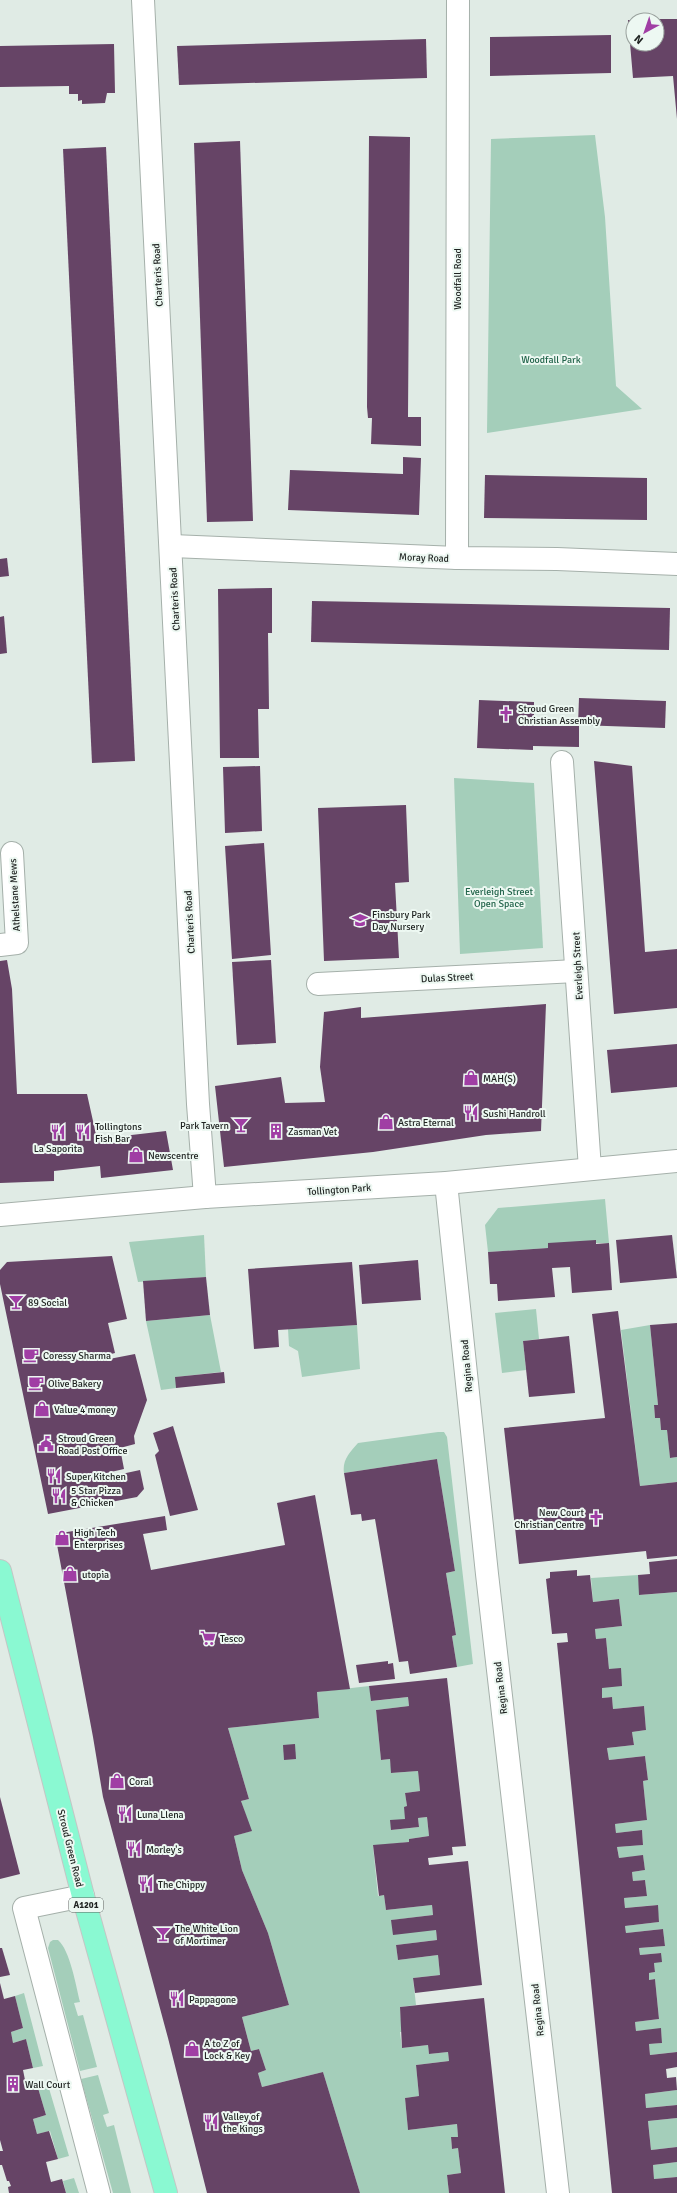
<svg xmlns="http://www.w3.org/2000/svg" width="677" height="2193" viewBox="0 0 677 2193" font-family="Signika,sans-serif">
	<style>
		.green { fill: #a4ceba }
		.building { fill: #646 }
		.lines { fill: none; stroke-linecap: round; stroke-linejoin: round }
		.minor-casing { stroke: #a5b0aa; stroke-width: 24 }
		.major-casing { stroke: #c4c6c5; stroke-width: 24 }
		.minor { stroke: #fff; stroke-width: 22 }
		.major { stroke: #8af9d2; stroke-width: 22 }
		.labels { text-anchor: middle; stroke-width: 4; stroke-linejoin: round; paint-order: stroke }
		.shield { fill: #edf8f2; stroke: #5c625f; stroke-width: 1 }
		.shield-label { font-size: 9px; font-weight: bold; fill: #1e2220 }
		.street-label { font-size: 10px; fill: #1e2220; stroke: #edf8f2 }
		.park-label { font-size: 10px; fill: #206349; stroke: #edf8f2 }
		.poi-label { font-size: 10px; fill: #1e2220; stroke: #edf8f2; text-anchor: start }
	</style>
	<rect width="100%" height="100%" fill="#e0ebe5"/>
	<g class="green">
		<polygon points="595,135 605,217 616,386 642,409 487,433 491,139"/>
		<polygon points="454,778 534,783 543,948 460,954"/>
		<polygon points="605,1199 609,1243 548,1243 548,1248 488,1252 485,1225 498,1208"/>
		<polygon points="204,1235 206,1277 138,1282 129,1242"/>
		<polygon points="536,1309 539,1339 523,1341 526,1370 502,1373 495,1313"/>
		<polygon points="210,1315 221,1372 176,1377 176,1388 161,1390 146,1321"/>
		<polygon points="357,1325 360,1369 302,1377 298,1351 289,1346 288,1329"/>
		<polygon points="650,1325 658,1405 654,1406 655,1418 660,1418 661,1430 667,1430 670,1458 677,1457 677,1482 640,1486 621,1330"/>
		<path d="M438,1432H444L447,1437L473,1664L457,1667L452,1636L456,1635L446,1573L455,1571L437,1459L344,1473C342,1460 350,1452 358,1443Z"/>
		<polygon points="638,1575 640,1595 677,1592 677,2052 650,2055 649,2044 662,2043 661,2029 636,2031 635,2022 659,2019 655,1979 649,1980 649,1973 655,1972 654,1963 661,1953 640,1955 639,1948 665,1946 663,1929 626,1933 625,1926 659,1922 657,1905 625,1908 624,1898 647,1896 645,1880 633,1881 632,1872 645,1870 643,1856 619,1858 617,1847 643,1845 642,1830 616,1833 615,1824 647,1820 643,1781 648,1780 645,1756 609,1760 607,1748 634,1745 632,1732 646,1730 644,1706 613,1709 612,1697 602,1698 602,1688 609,1669 606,1638 596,1639 595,1629 622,1626 619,1599 593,1602 591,1578"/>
		<polygon points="369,1686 372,1701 408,1697 409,1706 376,1710 381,1760 390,1759 392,1773 418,1771 420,1791 405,1793 407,1806 405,1819 391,1830 419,1827 418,1818 427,1817 429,1836 409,1839 409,1842 373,1846 378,1896 384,1895 386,1910 432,1905 433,1915 392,1920 436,1930 437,1940 396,1945 398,1960 438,1955 440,1975 413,1978 416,2005 400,2007 402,2032 400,2032 402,2048 428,2045 429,2054 448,2052 449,2061 416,2065 419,2096 405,2098 408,2130 457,2124 458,2137 451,2138 452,2149 458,2148 461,2173 447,2175 449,2193 360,2193 323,2072 262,2087 258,2073 266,2070 259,2049 251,2051 242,2017 289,2005 268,1933 242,1870 234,1836 251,1831 241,1801 249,1799 228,1728 319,1718 317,1692"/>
		<path d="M53,1940H58C70,1950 76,1986 80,2002L74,2003L78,2016L83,2015L97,2067L80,2071L48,1948L50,1942Z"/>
		<polygon points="24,1993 43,2066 33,2068 26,2039 13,2043 11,2032 23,2028 15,1996"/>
		<polygon points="98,2075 109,2113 103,2115 107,2127 114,2125 131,2193 113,2193 81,2079"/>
		<polygon points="48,2085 69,2156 58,2159 50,2131 37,2134 33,2119 46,2115 38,2088"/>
		<polygon points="677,2090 677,2105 646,2108 645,2094"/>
		<polygon points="677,2118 677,2147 651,2150 648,2121"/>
		<polygon points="677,2162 677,2177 654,2179 653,2165"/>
		<polygon points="74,2178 79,2193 66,2193 63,2181"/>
	</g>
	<g class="building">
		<polygon points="657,19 677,19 677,119 673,76 633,78 628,20 633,20 633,44 657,44"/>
		<polygon points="611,35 611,73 490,76 490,37"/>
		<polygon points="426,39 427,78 179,85 177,46"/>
		<polygon points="114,44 115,93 107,93 105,103 82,104 82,100 78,101 78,94 69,94 69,86 0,87 0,46"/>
		<polygon points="369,136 410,137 408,417 421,417 421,446 371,444 372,418 368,418 367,407"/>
		<polygon points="240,141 253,521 207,522 194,143"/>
		<polygon points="106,147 135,761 92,763 63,149"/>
		<polygon points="403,457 421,458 419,515 288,510 290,470 403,474"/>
		<polygon points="485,475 647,478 647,520 484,518"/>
		<polygon points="7,558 9,576 0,577 0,559"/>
		<polygon points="272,588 272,633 268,633 269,709 258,709 259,758 220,758 218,589"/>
		<polygon points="312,601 670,608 669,650 311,642"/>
		<polygon points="4,616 7,653 0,654 0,617"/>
		<polygon points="579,698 666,701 665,728 578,725"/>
		<polygon points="479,700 534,702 534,726 579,726 579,747 533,746 533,750 477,748"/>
		<polygon points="594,761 632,766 645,952 677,949 677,1008 614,1014"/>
		<polygon points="260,766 262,831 225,833 223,767"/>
		<polygon points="406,805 409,882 395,883 399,958 324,961 318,808"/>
		<polygon points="264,843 271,955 232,959 225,846"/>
		<polygon points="7,960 12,989 17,1094 87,1094 97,1139 166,1131 173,1170 101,1178 100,1166 54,1171 54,1181 0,1183 0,961"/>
		<polygon points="271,960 276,1043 237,1045 232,962"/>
		<polygon points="546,1004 541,1131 486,1135 373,1152 224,1167 215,1086 281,1077 285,1103 325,1102 320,1067 324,1012 361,1007 361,1018"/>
		<polygon points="677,1044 677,1087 611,1093 607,1050"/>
		<polygon points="672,1235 677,1278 620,1283 616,1240"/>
		<polygon points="596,1240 596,1244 609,1243 612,1290 572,1293 570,1267 552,1268 555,1297 498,1301 497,1284 490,1284 488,1252 548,1248 548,1243"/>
		<polygon points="112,1256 127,1319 108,1323 115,1353 103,1356 104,1360 135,1354 147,1400 134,1436 135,1444 120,1448 124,1469 102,1474 103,1478 140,1470 144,1489 137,1497 48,1514 0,1284 0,1270 7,1262"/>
		<polygon points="418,1260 421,1300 362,1304 359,1265"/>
		<polygon points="352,1262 357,1325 278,1330 279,1347 254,1349 248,1269"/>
		<polygon points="206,1277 210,1315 146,1321 143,1281"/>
		<polygon points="618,1311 640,1486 677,1482 677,1556 647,1559 646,1551 519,1564 504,1428 605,1418 592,1314"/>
		<polygon points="677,1323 677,1457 670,1458 667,1430 661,1430 660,1418 655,1418 654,1405 658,1405 650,1325"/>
		<polygon points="569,1336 575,1393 529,1397 523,1341"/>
		<polygon points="224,1372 225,1383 176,1388 175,1377"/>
		<polygon points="173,1426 198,1510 170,1516 155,1455 159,1451 153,1433"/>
		<polygon points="437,1459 455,1571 446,1573 456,1635 452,1636 457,1667 410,1674 408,1661 399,1662 375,1519 362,1521 361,1514 351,1515 344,1473"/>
		<polygon points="315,1495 350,1689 317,1692 319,1718 228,1728 249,1799 241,1801 252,1831 234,1836 242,1870 268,1933 289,2005 242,2017 251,2051 259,2049 266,2070 258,2073 262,2087 323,2072 360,2193 207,2193 168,2038 103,1797 93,1737 55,1534 165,1516 167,1530 143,1534 151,1570 285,1545 277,1503"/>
		<polygon points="677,1559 677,1592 639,1595 638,1575 650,1574 649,1562"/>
		<polygon points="577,1570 577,1576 590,1575 593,1602 619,1599 622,1626 595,1629 596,1639 606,1638 609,1669 621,1668 622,1686 602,1688 602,1698 612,1697 613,1709 644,1706 646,1730 632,1732 634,1745 607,1748 609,1760 645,1756 648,1780 643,1781 647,1820 615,1824 616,1833 642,1830 643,1845 617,1847 619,1858 643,1855 645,1870 632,1872 633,1881 645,1880 647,1896 624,1898 625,1908 658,1905 659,1922 625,1926 626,1933 663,1929 665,1946 639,1948 640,1955 661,1953 662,1962 654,1963 655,1972 649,1973 649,1980 655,1979 659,2019 635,2022 636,2031 661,2028 662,2043 649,2044 650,2055 677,2052 677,2067 666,2069 667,2078 676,2077 677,2090 645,2094 646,2108 677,2105 677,2118 648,2121 651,2150 677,2147 677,2162 653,2165 654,2179 677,2177 677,2193 612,2193 557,1643 568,1642 567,1633 552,1634 546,1579 550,1578 550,1572"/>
		<polygon points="388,1661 388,1664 393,1663 395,1679 359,1683 356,1665"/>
		<polygon points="447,1678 466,1846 452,1847 453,1855 428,1858 429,1865 468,1861 482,1985 415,1993 413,1978 440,1975 438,1955 398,1960 396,1945 437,1940 436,1930 393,1935 391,1920 433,1915 432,1905 386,1910 384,1895 379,1896 373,1845 409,1842 409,1839 429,1836 427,1817 418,1818 419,1827 391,1830 390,1820 405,1819 404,1807 407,1806 405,1793 420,1791 418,1771 391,1773 390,1759 381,1760 376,1710 409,1706 408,1697 371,1701 369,1686"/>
		<polygon points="295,1744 296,1759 284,1760 283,1745"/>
		<polygon points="0,1797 20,1874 0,1879"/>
		<polygon points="0,1948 2,1948 10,1975 0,1977"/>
		<polygon points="0,1983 4,1999 15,1996 23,2028 11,2032 13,2043 26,2039 33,2068 23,2070 25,2080 28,2090 38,2088 46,2115 33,2119 37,2134 49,2131 58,2159 46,2162 51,2182 62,2179 66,2193 9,2193 8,2187 11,2186 9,2181 7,2181 2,2165 0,2165 0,2151 3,2151 0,2140"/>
		<polygon points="484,1998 505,2193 449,2193 447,2175 461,2173 458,2148 452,2149 451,2137 458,2137 457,2124 408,2130 405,2098 419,2096 416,2065 449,2061 448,2052 429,2054 428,2045 402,2048 400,2007"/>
	</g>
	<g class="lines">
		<defs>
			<g id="minor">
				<polyline points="143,0 198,1104 205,1197"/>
				<polyline points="172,546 457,558 557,559 677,564"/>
				<polyline points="457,558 458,0"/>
				<polyline points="562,762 590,1169"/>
				<polyline points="0,945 17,943 12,853"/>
				<polyline points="318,984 576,971"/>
				<polyline points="446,1183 487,1574 558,2193"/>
				<polyline points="0,1215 205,1197 446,1183 677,1161"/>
				<polyline points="83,1896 24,1908 99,2193"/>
			</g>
			<polyline id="major" points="0,1571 83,1896 166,2193"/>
		</defs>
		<use href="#minor" class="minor-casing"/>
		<use href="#major" class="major-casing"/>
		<use href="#minor" class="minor"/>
		<use href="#major" class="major"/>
	</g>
	<defs>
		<symbol id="church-bare" viewBox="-9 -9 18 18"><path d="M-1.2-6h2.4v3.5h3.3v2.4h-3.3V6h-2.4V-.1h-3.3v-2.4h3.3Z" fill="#a03ea4" stroke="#edf8f2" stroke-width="2.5" paint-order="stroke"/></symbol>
		<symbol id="school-bare" viewBox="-9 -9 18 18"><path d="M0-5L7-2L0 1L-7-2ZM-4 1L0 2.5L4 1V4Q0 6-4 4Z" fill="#a03ea4" stroke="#edf8f2" stroke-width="2.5" paint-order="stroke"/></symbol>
		<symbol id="shop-bare" viewBox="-9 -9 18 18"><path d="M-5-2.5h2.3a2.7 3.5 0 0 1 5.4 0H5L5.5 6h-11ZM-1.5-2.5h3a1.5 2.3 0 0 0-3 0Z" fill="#a03ea4" stroke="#edf8f2" stroke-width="2.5" paint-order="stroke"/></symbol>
		<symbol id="restaurant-bare" viewBox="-9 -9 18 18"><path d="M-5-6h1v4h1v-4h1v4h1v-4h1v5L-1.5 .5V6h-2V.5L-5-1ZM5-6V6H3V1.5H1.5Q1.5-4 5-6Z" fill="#a03ea4" stroke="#edf8f2" stroke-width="2.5" paint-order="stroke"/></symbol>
		<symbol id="bar-bare" viewBox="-9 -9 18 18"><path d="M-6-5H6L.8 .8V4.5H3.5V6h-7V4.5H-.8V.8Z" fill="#a03ea4" stroke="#edf8f2" stroke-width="2.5" paint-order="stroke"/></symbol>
		<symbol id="building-bare" viewBox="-9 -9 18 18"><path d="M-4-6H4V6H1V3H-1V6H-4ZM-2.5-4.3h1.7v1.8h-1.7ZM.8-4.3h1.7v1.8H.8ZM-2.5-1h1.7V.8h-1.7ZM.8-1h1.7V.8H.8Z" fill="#a03ea4" stroke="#edf8f2" stroke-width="2.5" paint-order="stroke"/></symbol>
		<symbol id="cafe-bare" viewBox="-9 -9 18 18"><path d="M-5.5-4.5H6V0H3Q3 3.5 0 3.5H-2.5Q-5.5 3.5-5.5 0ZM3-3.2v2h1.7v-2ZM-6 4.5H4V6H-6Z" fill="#a03ea4" stroke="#edf8f2" stroke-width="2.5" paint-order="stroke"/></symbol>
		<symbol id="civic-bare" viewBox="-9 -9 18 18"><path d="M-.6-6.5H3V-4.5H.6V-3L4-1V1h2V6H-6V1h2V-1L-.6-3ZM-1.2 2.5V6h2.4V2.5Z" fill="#a03ea4" stroke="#edf8f2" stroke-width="2.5" paint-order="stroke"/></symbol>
		<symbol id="supermarket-bare" viewBox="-9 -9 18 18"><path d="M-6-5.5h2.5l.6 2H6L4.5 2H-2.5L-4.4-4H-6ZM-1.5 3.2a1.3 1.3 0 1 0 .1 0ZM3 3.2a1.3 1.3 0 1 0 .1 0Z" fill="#a03ea4" stroke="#edf8f2" stroke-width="2.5" paint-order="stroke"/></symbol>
	</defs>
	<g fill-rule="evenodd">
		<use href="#church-bare" x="495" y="703" width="22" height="22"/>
		<use href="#school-bare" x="349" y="909" width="22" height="22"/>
		<use href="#shop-bare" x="460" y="1067" width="22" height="22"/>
		<use href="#restaurant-bare" x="460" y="1102" width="22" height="22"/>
		<use href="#shop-bare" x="375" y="1111" width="22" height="22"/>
		<use href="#bar-bare" x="230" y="1114" width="22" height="22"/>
		<use href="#building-bare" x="265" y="1120" width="22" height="22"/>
		<use href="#restaurant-bare" x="47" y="1121" width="22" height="22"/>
		<use href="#restaurant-bare" x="72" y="1121" width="22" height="22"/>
		<use href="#shop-bare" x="125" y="1144" width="22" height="22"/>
		<use href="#bar-bare" x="5" y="1291" width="22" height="22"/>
		<use href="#cafe-bare" x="20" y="1344" width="22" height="22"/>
		<use href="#cafe-bare" x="25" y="1372" width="22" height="22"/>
		<use href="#shop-bare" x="31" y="1398" width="22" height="22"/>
		<use href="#civic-bare" x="35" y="1433" width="22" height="22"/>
		<use href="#restaurant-bare" x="43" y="1465" width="22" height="22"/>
		<use href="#restaurant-bare" x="48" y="1485" width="22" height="22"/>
		<use href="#church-bare" x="585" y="1507" width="22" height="22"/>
		<use href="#shop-bare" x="51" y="1527" width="22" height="22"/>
		<use href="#shop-bare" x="59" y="1563" width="22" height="22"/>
		<use href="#supermarket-bare" x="197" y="1627" width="22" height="22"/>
		<use href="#shop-bare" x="106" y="1770" width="22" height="22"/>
		<use href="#restaurant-bare" x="114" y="1803" width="22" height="22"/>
		<use href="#restaurant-bare" x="123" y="1838" width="22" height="22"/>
		<use href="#restaurant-bare" x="135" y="1873" width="22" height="22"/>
		<use href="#bar-bare" x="152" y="1923" width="22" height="22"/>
		<use href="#restaurant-bare" x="166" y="1988" width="22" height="22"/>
		<use href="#shop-bare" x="181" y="2038" width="22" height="22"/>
		<use href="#building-bare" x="2" y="2073" width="22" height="22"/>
		<use href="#restaurant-bare" x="200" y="2111" width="22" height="22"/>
	</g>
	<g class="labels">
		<rect class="shield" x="69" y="1898" width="34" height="14" rx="3"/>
		<g class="shield-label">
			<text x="86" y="1908">A1201</text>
		</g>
		<g class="street-label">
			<text transform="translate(157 275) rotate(-93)" y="4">Charteris Road</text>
			<text transform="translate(457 279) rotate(-90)" y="4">Woodfall Road</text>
			<text transform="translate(424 557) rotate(2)" y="4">Moray Road</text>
			<text transform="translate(174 599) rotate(-93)" y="4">Charteris Road</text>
			<text transform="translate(14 895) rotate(-93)" y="4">Athelstane Mews</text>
			<text transform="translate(189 922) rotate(-93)" y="4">Charteris Road</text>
			<text transform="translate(577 966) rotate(-93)" y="4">Everleigh Street</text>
			<text transform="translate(447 977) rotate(-3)" y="4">Dulas Street</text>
			<text transform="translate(339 1189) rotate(-4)" y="4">Tollington Park</text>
			<text transform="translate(466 1366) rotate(-95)" y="4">Regina Road</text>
			<text transform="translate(500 1688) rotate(-97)" y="4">Regina Road</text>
			<text transform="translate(71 1848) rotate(76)" y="4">Stroud Green Road</text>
			<text transform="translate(537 2010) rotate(-96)" y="4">Regina Road</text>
		</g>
		<g class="park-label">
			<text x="551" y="363">Woodfall Park</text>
			<text x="499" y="895">Everleigh Street<tspan x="499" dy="12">Open Space</tspan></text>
		</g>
		<g class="poi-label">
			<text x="518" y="712">Stroud Green<tspan x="518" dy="12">Christian Assembly</tspan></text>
			<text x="372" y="918">Finsbury Park<tspan x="372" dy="12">Day Nursery</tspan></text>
			<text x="483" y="1082">MAH(S)</text>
			<text x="483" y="1117">Sushi Handroll</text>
			<text x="398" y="1126">Astra Eternal</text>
			<text x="229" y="1129" text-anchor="end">Park Tavern</text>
			<text x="95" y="1130">Tollingtons<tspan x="95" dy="12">Fish Bar</tspan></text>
			<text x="288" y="1135">Zasman Vet</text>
			<text x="58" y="1152" text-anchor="middle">La Saporita</text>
			<text x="148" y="1159">Newscentre</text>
			<text x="28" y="1306">89 Social</text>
			<text x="43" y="1359">Coressy Sharma</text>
			<text x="48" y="1387">Olive Bakery</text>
			<text x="54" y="1413">Value 4 money</text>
			<text x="58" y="1442">Stroud Green<tspan x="58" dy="12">Road Post Office</tspan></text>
			<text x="66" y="1480">Super Kitchen</text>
			<text x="71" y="1494">5 Star Pizza<tspan x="71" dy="12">&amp; Chicken</tspan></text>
			<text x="584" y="1516" text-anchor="end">New Court<tspan x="584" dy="12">Christian Centre</tspan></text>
			<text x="74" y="1536">High Tech<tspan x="74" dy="12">Enterprises</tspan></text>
			<text x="82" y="1578">utopia</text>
			<text x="220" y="1642">Tesco</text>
			<text x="129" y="1785">Coral</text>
			<text x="137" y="1818">Luna Llena</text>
			<text x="146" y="1853">Morley's</text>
			<text x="158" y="1888">The Chippy</text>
			<text x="175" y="1932">The White Lion<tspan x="175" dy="12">of Mortimer</tspan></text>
			<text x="189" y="2003">Pappagone</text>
			<text x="204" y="2047">A to Z of<tspan x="204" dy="12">Lock &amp; Key</tspan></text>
			<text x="25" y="2088">Wall Court</text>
			<text x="223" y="2120">Valley of<tspan x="223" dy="12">the Kings</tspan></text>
		</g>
	</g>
	<g transform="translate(645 32) rotate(220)"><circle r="19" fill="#edf8f2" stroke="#9aa29e"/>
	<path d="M0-3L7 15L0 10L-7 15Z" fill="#a03ea4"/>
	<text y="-6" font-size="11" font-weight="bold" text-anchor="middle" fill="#1e2220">N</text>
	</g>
</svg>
